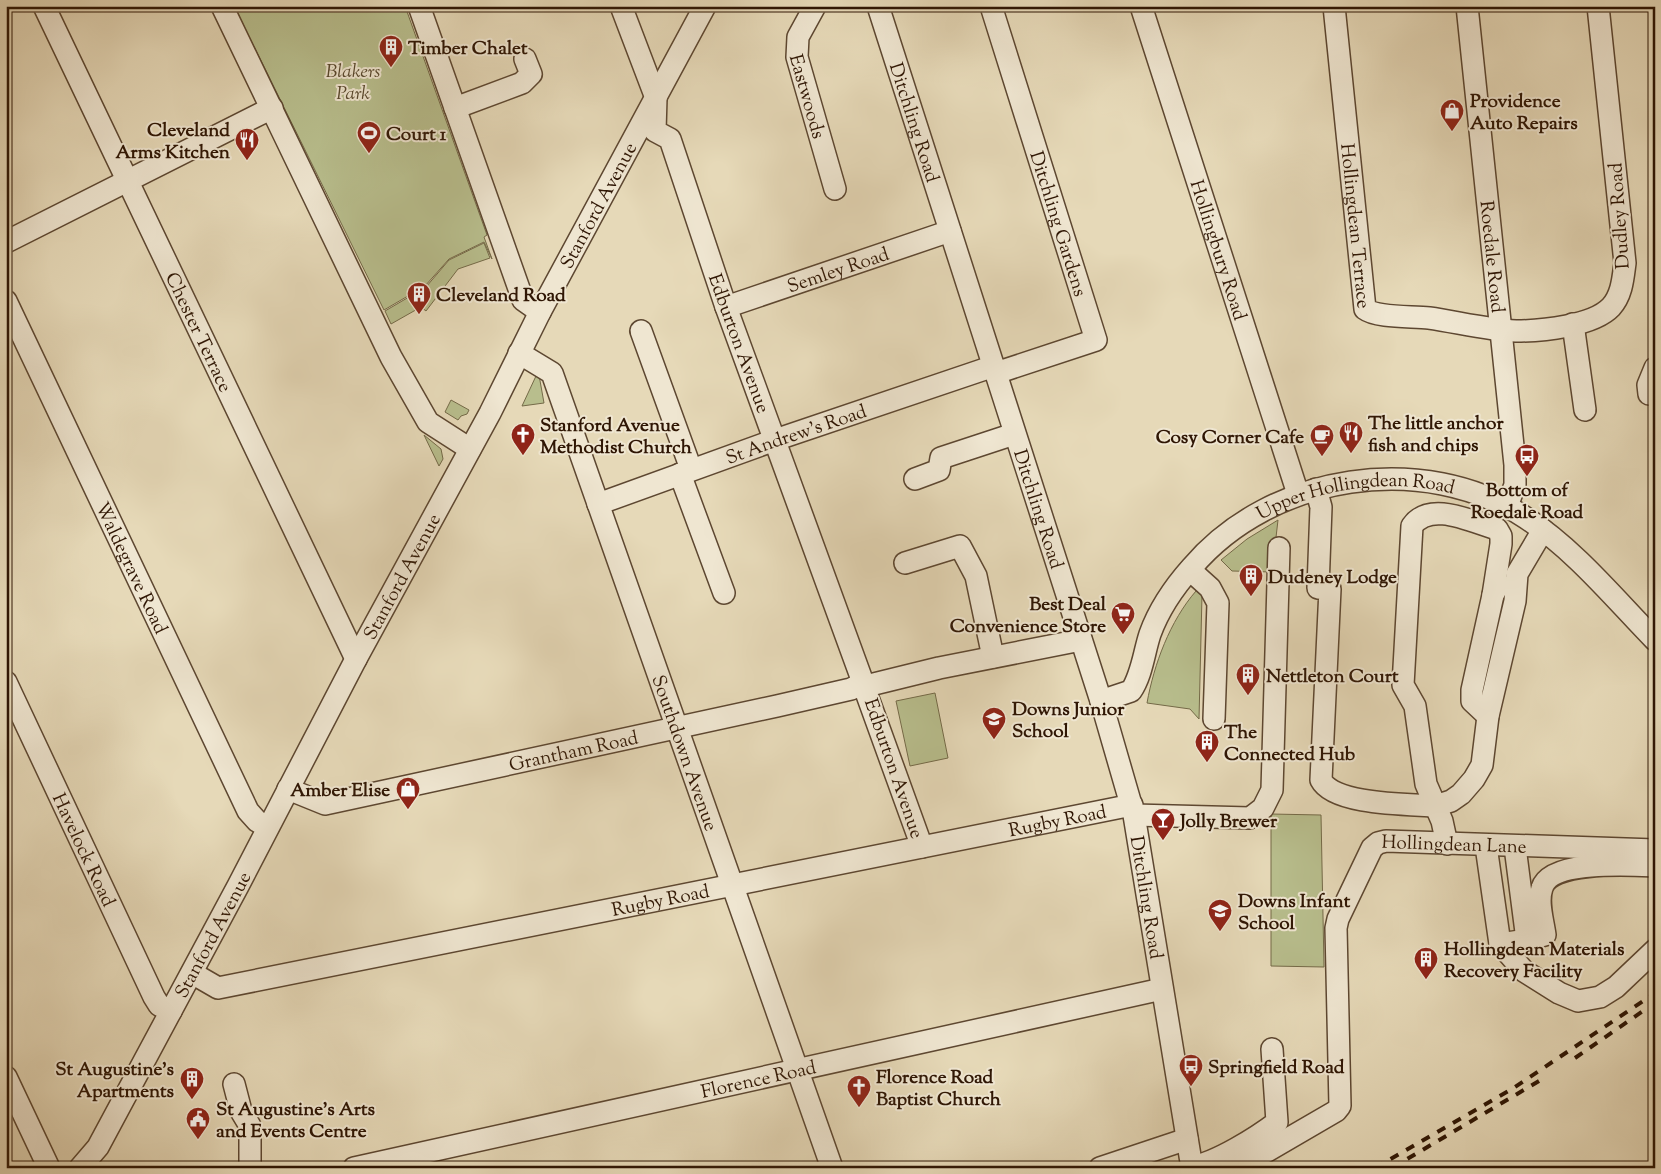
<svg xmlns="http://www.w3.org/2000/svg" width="1661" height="1174" viewBox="0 0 1661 1174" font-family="'Sorts Mill Goudy',serif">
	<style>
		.green { fill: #b8be8d; stroke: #746a48 }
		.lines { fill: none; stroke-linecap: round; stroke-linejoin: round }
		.minor-casing { stroke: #5d4731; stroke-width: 24 }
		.minor { stroke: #efe6d1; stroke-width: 21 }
		.rail { stroke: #2f1604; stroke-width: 4; stroke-dasharray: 9 9; stroke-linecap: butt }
		.labels { text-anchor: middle; stroke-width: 4; stroke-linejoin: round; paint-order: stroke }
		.poi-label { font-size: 19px; font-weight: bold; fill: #2f1604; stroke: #efe6d1; text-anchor: start }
		.park-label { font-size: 19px; font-style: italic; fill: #58482d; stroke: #efe6d1 }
		.street-label { font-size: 19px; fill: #2f1604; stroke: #efe6d1 }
	</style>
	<rect width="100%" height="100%" fill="#e6d9b8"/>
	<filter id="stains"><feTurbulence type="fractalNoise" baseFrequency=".004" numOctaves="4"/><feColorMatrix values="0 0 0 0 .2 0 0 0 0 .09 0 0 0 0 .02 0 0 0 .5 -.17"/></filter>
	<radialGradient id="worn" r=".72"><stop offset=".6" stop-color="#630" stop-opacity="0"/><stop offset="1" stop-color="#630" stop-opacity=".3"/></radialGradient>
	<g class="green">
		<polygon points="234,6 405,6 487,235 484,237 492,259 484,242 449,259 425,286 384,310"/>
		<polygon points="484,243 490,258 458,269 426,311 421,307 391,324 385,311 426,287 449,260"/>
		<polygon points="539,375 544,403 522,406 536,376"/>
		<polygon points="451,400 469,410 467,414 461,416 458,420 445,412"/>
		<polygon points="424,435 441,449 443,459 439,466"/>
		<polygon points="1278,520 1272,572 1232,571 1221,560 1247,539"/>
		<path d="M1196,591L1202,595L1199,719L1190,709L1147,703C1154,664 1170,621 1196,591Z"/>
		<polygon points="935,693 948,758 910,766 896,701"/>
		<polygon points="1271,814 1321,815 1324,967 1271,966"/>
	</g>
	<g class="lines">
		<defs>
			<g id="minor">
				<path id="s1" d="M44,6L356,659"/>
				<polyline points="222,6 391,357 428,422 470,449"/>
				<polyline points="419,6 523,300 540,312"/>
				<path id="s2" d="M815,6L798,37L797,57L835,189"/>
				<path id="s3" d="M878,6L1101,701L1134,815L1192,1168"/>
				<path id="s4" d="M991,6L1096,340L996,373"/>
				<path id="s5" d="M1141,6L1298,494"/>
				<path id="s6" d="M1334,6L1365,309C1377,318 1412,316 1429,318C1457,322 1488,330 1516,331C1542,331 1593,326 1611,307C1622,295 1623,278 1625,263L1598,6"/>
				<path id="s7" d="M1467,6L1515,465V485L1507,506"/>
				<polyline points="455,108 522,83 531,74 525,59"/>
				<polyline points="6,242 272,108"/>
				<path id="s8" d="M6,301L248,811L257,821L268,827"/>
				<path id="s9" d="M726,307L950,231"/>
				<polyline points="1573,324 1585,410"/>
				<polyline points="641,331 691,469"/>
				<path id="s10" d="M519,353L552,373L832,1168"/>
				<polyline points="1649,394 1648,385 1655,368"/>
				<polyline points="680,474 724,593"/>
				<polyline points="915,479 939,470 941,458 1014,434"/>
				<path d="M1316,489L1321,507L1318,588L1330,589L1321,780C1334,805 1408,804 1435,806L1451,801L1461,794L1474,779L1482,765L1488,716L1515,601L1517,574L1543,530"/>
				<path id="s11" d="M598,504L775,440L994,366"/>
				<polyline points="905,563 960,546 976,576 993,657"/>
				<polyline points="1190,570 1210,588 1218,603 1214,719"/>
				<path id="s12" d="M6,682L154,997L159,1005L171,1011"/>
				<path id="s13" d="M1101,701L1131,691C1142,675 1144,652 1150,634C1159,609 1175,586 1192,567C1271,474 1424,450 1526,518C1575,550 1614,598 1655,640"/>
				<polyline points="1488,716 1472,701 1472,690 1493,595 1499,584"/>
				<path id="s14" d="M288,789L325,804L777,706L851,689L859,685L861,677L726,307L670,139L655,131L656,98L621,6"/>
				<polyline points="1134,815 1250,818 1263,808 1272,790 1279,548"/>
				<path d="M1447,844L1442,821L1426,784L1415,706L1403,685L1412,526C1430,500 1472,522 1497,529L1501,536V544L1493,595"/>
				<polyline points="1486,846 1500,944 1524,971 1559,993 1578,1001 1600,997 1616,987 1655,950"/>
				<polyline points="922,847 867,695 868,688 874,684 939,668 1081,640"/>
				<polyline points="1515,847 1527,940"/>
				<path d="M1500,944L1527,940L1545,935C1543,920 1537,902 1542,888C1550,860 1630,865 1655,866"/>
				<path id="s15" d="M192,973L218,988L1132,805"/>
				<polyline points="6,1077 49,1168"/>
				<polyline points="234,1084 241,1111 250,1126 250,1168"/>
				<path d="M1192,1167C1217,1162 1256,1138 1277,1122L1272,1049"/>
				<path id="s16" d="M80,1168L98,1147L238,886L356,659L490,413L540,312L705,6"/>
				<path id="s17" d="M354,1168L1162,989"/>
				<polyline points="1100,1168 1187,1139"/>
				<path id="s18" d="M1238,1168L1336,1111L1340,1106L1336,928L1338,919L1372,848L1378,843L1386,841L1655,850"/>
			</g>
		</defs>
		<use href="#minor" class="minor-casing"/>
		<use href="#minor" class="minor"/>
		<g class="rail">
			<polyline points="1575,1058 1643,1011"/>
			<polyline points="1375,1168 1512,1089 1655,993"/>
			<polyline points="1392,1168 1539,1081"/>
		</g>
	</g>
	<defs>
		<symbol id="building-pin" viewBox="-11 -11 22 30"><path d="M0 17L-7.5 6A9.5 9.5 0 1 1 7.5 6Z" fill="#8f2418" stroke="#efe6d1"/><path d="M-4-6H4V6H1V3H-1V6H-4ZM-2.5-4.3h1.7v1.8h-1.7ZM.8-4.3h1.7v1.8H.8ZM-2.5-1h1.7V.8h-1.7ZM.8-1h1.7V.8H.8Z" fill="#fff"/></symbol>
		<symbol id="shop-pin" viewBox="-11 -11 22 30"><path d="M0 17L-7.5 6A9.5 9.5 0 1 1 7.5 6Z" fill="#8f2418" stroke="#efe6d1"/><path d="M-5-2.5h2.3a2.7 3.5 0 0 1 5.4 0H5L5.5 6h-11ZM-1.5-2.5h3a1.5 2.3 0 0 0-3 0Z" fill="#fff"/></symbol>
		<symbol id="stadium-pin" viewBox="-11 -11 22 30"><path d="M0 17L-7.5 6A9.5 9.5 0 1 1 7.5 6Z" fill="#8f2418" stroke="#efe6d1"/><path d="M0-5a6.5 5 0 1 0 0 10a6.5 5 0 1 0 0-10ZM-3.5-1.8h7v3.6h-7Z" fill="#fff"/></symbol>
		<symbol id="restaurant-pin" viewBox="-11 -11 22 30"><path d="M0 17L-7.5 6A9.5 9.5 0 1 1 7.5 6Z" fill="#8f2418" stroke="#efe6d1"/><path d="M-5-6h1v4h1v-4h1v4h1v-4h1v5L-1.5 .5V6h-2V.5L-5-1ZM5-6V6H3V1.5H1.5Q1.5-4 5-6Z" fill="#fff"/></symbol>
		<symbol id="church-pin" viewBox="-11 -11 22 30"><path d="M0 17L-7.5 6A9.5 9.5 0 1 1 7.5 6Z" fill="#8f2418" stroke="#efe6d1"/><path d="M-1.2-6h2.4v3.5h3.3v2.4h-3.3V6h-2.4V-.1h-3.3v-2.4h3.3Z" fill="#fff"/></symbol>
		<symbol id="cafe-pin" viewBox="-11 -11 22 30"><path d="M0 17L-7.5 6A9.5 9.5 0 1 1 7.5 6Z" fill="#8f2418" stroke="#efe6d1"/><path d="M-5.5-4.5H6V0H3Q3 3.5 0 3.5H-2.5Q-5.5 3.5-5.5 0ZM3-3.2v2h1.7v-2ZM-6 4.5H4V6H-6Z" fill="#fff"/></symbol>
		<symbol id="bus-pin" viewBox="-11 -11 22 30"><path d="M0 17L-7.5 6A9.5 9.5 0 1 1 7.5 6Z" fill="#8f2418" stroke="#efe6d1"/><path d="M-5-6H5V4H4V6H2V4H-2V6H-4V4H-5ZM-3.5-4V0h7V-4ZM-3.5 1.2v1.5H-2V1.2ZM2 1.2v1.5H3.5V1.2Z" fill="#fff"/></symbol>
		<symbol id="supermarket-pin" viewBox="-11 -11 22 30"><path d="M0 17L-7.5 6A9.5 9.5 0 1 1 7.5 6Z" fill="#8f2418" stroke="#efe6d1"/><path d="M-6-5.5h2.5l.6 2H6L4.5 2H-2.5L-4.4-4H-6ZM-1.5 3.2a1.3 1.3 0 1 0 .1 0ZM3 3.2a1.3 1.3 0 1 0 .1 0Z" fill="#fff"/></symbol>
		<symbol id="school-pin" viewBox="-11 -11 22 30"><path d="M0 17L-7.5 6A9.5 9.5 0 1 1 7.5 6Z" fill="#8f2418" stroke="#efe6d1"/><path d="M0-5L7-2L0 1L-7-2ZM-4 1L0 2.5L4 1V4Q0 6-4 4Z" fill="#fff"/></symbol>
		<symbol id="bar-pin" viewBox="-11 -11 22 30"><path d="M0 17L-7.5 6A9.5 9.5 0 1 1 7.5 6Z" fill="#8f2418" stroke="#efe6d1"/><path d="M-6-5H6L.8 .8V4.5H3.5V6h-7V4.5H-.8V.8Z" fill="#fff"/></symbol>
		<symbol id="civic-pin" viewBox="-11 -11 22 30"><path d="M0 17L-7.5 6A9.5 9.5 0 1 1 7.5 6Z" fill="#8f2418" stroke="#efe6d1"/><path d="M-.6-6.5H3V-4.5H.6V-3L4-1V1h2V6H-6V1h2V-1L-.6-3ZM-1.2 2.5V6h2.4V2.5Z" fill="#fff"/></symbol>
	</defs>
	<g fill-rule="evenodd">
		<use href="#building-pin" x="377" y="33" width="28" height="38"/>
		<use href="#shop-pin" x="1438" y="97" width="28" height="38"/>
		<use href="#stadium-pin" x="355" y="119" width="28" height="38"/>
		<use href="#restaurant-pin" x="233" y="126" width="28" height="38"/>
		<use href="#building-pin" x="405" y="280" width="28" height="38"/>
		<use href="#restaurant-pin" x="1337" y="419" width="28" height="38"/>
		<use href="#church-pin" x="509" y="421" width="28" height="38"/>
		<use href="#cafe-pin" x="1308" y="422" width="28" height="38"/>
		<use href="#bus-pin" x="1513" y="442" width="28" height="38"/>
		<use href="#building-pin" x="1237" y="562" width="28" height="38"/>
		<use href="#supermarket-pin" x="1109" y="600" width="28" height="38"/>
		<use href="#building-pin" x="1234" y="661" width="28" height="38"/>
		<use href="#school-pin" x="980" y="705" width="28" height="38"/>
		<use href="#building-pin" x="1193" y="728" width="28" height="38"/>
		<use href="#shop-pin" x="394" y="775" width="28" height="38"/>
		<use href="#bar-pin" x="1149" y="806" width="28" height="38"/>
		<use href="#school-pin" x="1206" y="897" width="28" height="38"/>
		<use href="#building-pin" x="1412" y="945" width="28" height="38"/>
		<use href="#bus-pin" x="1177" y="1052" width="28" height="38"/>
		<use href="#building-pin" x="178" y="1065" width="28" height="38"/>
		<use href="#church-pin" x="845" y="1073" width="28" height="38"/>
		<use href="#civic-pin" x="184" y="1105" width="28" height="38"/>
	</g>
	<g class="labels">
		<g class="poi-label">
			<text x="408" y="54">Timber Chalet</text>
			<text x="1470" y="107">Providence<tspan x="1470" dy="22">Auto Repairs</tspan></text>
			<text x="230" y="136" text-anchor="end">Cleveland<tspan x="230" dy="22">Arms Kitchen</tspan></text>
			<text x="386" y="140">Court 1</text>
			<text x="436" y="301">Cleveland Road</text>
			<text x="1368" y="429">The little anchor<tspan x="1368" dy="22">fish and chips</tspan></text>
			<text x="540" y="431">Stanford Avenue<tspan x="540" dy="22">Methodist Church</tspan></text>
			<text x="1304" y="443" text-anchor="end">Cosy Corner Cafe</text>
			<text x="1527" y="496" text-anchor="middle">Bottom of<tspan x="1527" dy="22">Roedale Road</tspan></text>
			<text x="1268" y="583">Dudeney Lodge</text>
			<text x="1106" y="610" text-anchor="end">Best Deal<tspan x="1106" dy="22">Convenience Store</tspan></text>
			<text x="1266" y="682">Nettleton Court</text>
			<text x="1012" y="715">Downs Junior<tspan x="1012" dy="22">School</tspan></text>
			<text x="1224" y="738">The<tspan x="1224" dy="22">Connected Hub</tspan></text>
			<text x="390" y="796" text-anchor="end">Amber Elise</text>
			<text x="1180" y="827">Jolly Brewer</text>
			<text x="1238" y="907">Downs Infant<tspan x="1238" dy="22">School</tspan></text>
			<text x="1444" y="955">Hollingdean Materials<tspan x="1444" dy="22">Recovery Facility</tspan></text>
			<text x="1208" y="1073">Springfield Road</text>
			<text x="174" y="1075" text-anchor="end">St Augustine's<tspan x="174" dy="22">Apartments</tspan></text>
			<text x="876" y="1083">Florence Road<tspan x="876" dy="22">Baptist Church</tspan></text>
			<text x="216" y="1115">St Augustine's Arts<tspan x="216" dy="22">and Events Centre</tspan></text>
		</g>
		<g class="park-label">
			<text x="353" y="77">Blakers<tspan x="353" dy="22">Park</tspan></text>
		</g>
		<g class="street-label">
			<text dy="7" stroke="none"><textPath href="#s2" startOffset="96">Eastwoods</textPath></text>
			<text dy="7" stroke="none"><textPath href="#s3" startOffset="122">Ditchling Road</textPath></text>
			<text dy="7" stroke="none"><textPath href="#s16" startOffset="1094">Stanford Avenue</textPath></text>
			<text transform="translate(1618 216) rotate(-94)" y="7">Dudley Road</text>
			<text dy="7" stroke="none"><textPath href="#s4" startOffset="228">Ditchling Gardens</textPath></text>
			<text dy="7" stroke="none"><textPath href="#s6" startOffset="221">Hollingdean Terrace</textPath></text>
			<text dy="7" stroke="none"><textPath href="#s5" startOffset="256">Hollingbury Road</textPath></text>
			<text dy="7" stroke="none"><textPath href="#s7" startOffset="252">Roedale Road</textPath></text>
			<text dy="7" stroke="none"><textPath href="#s9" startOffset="118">Semley Road</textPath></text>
			<text dy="7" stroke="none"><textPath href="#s1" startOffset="361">Chester Terrace</textPath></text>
			<text transform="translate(740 343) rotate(70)" y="7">Edburton Avenue</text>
			<text dy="7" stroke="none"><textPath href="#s11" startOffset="210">St Andrew's Road</textPath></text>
			<text dy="7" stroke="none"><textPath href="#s13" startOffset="358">Upper Hollingdean Road</textPath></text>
			<text dy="7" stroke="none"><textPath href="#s3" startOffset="528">Ditchling Road</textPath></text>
			<text dy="7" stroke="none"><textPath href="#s8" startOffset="295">Waldegrave Road</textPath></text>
			<text dy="7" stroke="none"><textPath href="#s16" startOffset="674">Stanford Avenue</textPath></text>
			<text dy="7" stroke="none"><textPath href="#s14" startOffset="294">Grantham Road</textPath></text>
			<text dy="7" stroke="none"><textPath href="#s10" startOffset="441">Southdown Avenue</textPath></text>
			<text transform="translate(895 768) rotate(71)" y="7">Edburton Avenue</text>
			<text dy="7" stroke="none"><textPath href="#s15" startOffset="886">Rugby Road</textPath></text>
			<text dy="7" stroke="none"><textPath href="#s18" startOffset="470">Hollingdean Lane</textPath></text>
			<text dy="7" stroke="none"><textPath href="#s12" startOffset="185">Havelock Road</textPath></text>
			<text dy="7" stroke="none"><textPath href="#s3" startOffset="932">Ditchling Road</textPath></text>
			<text dy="7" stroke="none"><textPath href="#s15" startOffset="481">Rugby Road</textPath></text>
			<text dy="7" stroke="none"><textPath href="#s16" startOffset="269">Stanford Avenue</textPath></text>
			<text dy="7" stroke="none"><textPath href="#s17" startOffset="414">Florence Road</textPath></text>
		</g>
	</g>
	<rect width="1661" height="1174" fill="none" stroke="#e6d9b8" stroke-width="25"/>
	<rect x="8" y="8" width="1646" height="1159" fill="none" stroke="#2f1604" stroke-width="2.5"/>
	<rect x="12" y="12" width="1636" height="1149" fill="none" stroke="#2f1604"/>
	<rect width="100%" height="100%" filter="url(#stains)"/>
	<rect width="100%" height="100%" fill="url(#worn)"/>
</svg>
